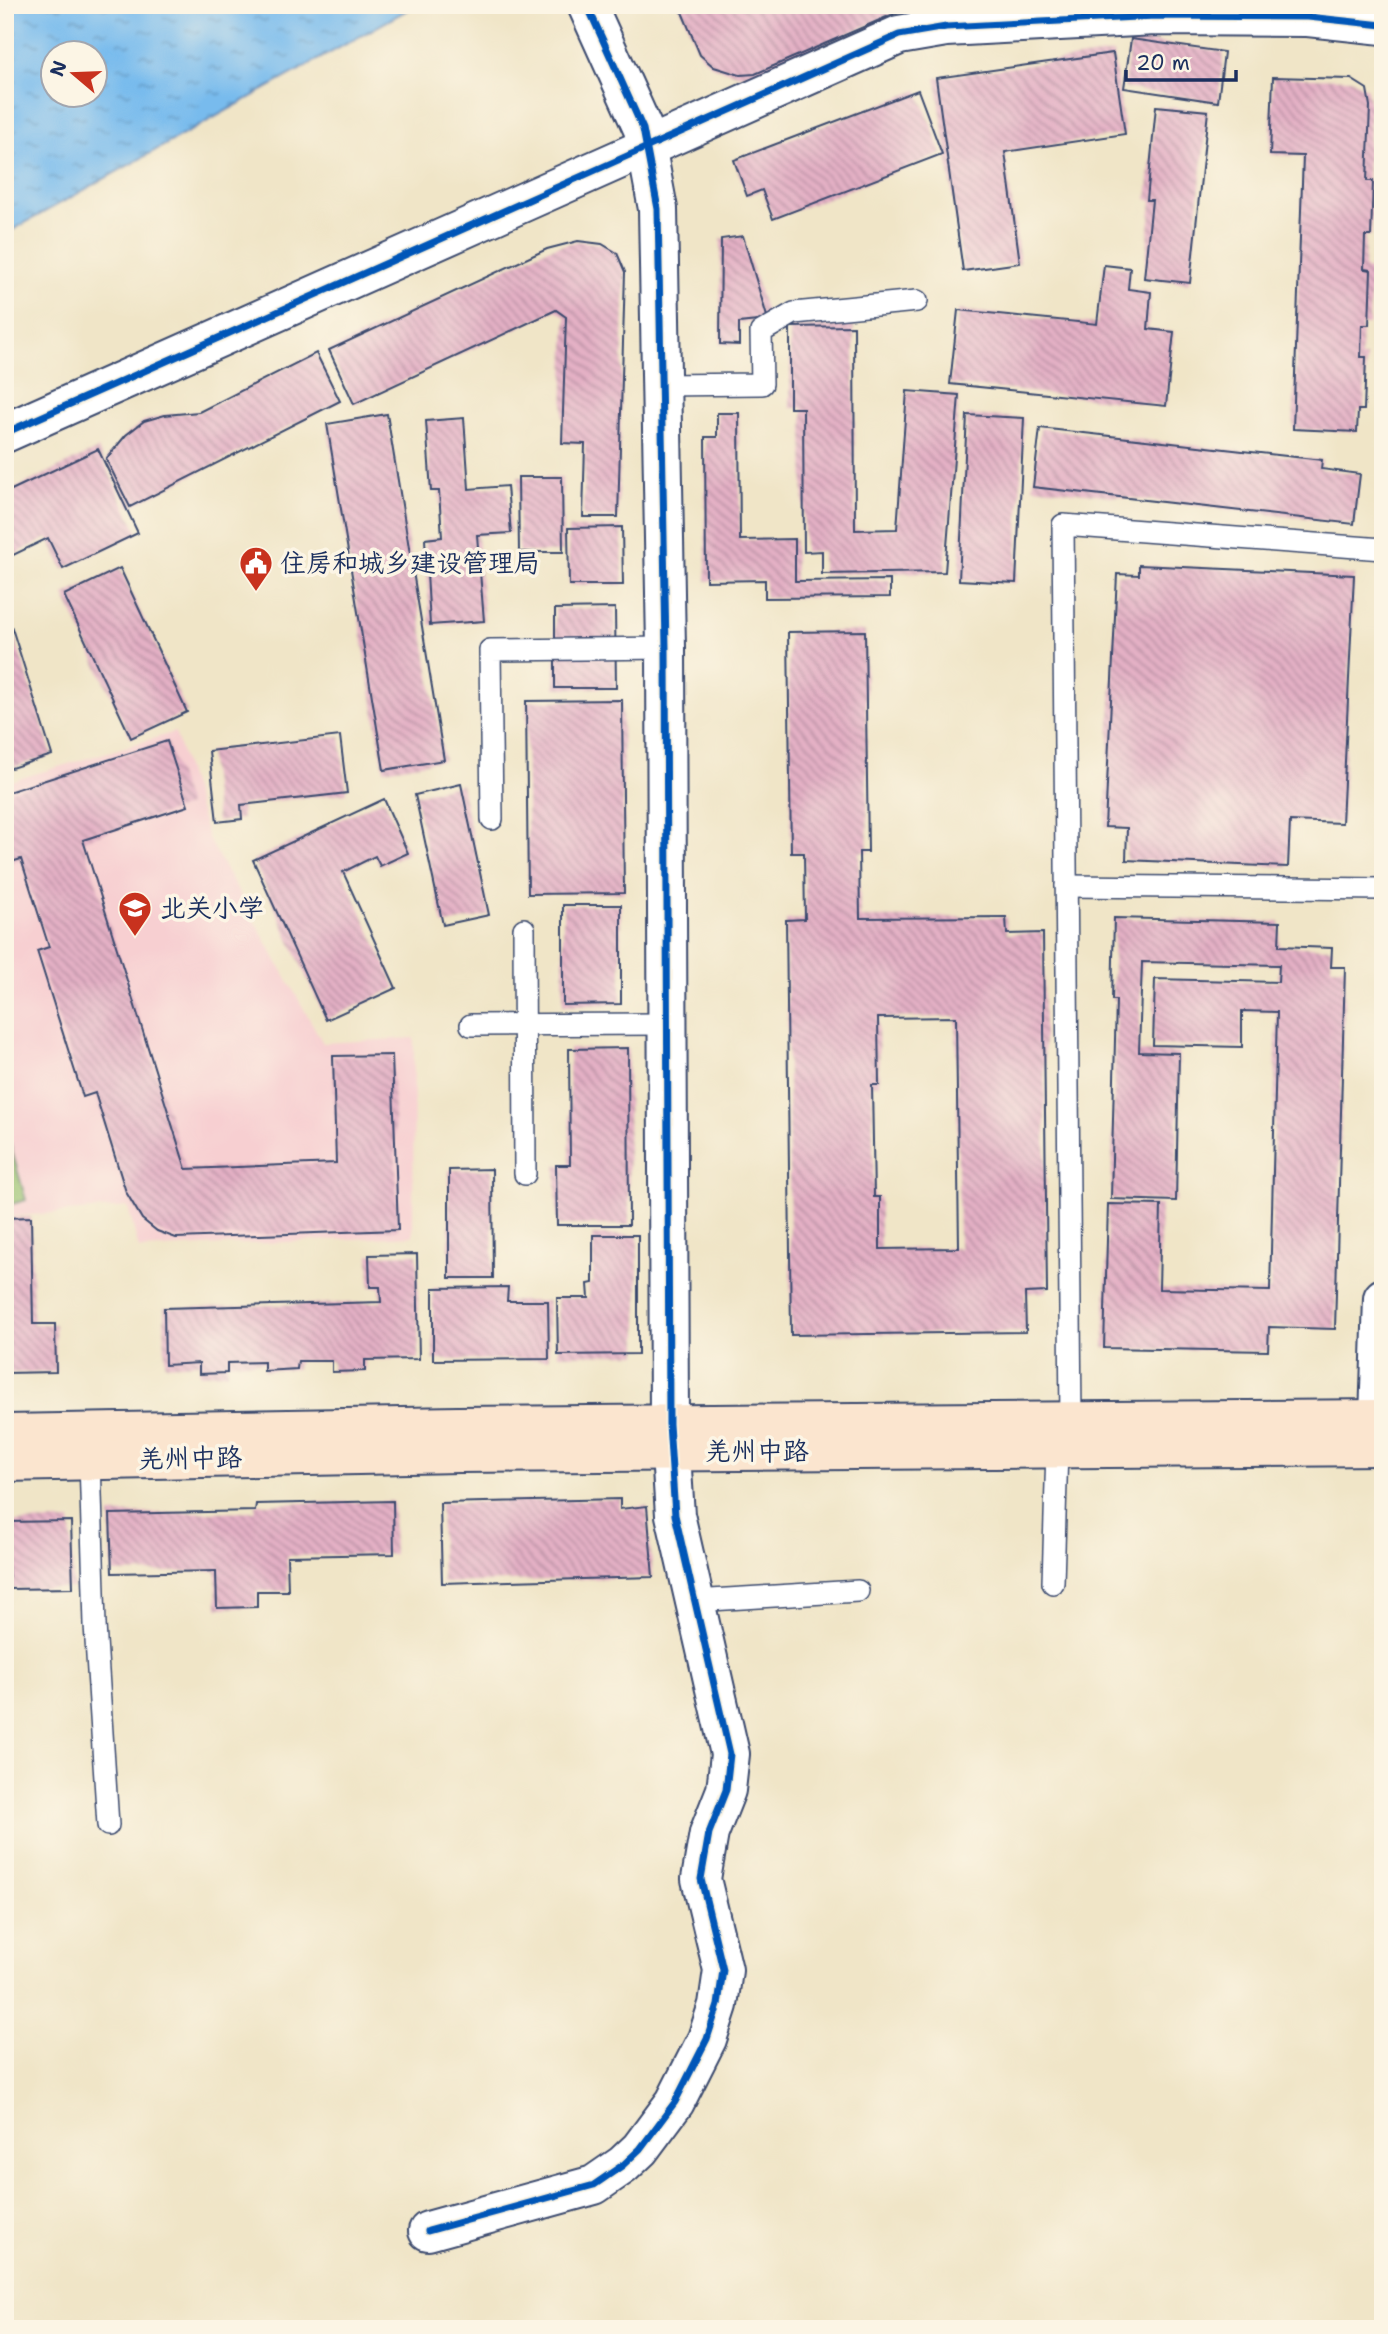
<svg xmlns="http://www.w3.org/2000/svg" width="1388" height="2334" viewBox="0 0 1388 2334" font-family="'Shantell Sans','LXGW WenKai TC',sans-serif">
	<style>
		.built { fill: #f7cfd1 }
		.grass { fill: #97c16e; stroke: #597866; stroke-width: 2 }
		.water { fill: url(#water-ripples); stroke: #4a75a6; stroke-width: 2; fill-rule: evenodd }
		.building { fill: url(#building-back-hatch); fill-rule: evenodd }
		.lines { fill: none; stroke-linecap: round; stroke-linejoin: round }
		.service-casing { stroke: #3b4a6e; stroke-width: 24 }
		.minor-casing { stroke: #3b4a6e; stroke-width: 42 }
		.secondary-casing { stroke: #3b4a6e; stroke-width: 42 }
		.service { stroke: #fff; stroke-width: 21 }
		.minor { stroke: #fff; stroke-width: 38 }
		.secondary { stroke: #fbe5cf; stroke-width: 38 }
		.cycleway-casing { stroke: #fcf5e5; stroke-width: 11 }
		.cycleway { stroke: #0057b8; stroke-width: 7 }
		.labels { text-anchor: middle; stroke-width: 7; stroke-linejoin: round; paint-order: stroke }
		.poi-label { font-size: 26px; fill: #1b2f5e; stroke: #fcf5e5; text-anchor: start }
		.street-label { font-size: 26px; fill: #1b2f5e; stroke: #fcf5e5 }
	</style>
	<defs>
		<pattern id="water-ripples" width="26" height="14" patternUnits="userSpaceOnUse" patternTransform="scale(1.75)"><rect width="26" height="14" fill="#78bbed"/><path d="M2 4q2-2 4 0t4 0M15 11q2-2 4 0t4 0" fill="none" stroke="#6298c3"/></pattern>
		<pattern id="building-back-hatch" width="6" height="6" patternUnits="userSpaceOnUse" patternTransform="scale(1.75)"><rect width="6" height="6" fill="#e4b0c5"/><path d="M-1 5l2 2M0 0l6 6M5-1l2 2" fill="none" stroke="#b890a3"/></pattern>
	</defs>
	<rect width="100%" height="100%" fill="#fcf5e5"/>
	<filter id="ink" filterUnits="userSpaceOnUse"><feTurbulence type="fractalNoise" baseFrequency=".0143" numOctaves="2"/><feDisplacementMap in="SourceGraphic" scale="14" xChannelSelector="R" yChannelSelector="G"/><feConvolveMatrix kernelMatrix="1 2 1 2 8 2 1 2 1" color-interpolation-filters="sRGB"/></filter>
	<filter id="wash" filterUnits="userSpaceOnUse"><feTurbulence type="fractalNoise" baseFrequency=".00686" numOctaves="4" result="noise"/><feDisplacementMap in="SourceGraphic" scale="28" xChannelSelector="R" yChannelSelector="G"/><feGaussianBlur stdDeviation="1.57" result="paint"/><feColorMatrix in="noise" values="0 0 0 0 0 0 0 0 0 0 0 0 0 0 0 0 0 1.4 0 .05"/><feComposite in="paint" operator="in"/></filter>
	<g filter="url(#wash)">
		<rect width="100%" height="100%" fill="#f0e5c7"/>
		<polygon class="built" points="175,732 208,838 323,1043 414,1038 413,1236 139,1249 128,1207 5,1217 5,783"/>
		<polygon class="grass" points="5,1127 26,1200 5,1206"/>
		<path class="water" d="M5,5H416L5,234ZM52,52H94V94H52Z"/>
		<g id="blocks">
			<g class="building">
				<polygon points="679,5 904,5 905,9 755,74 740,75 714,67 700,55"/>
				<polygon points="1131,39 1224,52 1218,102 1124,88"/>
				<polygon points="1113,53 1125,134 1005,152 1020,263 963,271 936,78"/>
				<polygon points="1273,77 1351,79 1367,89 1370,106 1367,181 1373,181 1371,236 1365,236 1364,269 1371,270 1369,325 1362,325 1361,357 1366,357 1364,410 1358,410 1357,432 1293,429 1303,156 1270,155"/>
				<polygon points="918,90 942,154 773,219 762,190 747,196 734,160"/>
				<polygon points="1156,106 1208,111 1190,283 1144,278 1152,200 1147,200"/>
				<polygon points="743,236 768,320 739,323 739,345 720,344 721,239"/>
				<polygon points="578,241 602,244 617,253 625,272 618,517 583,517 585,444 562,443 566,317 556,310 354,404 329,350 547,249"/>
				<polygon points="1104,265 1130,268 1128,289 1151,292 1148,329 1174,332 1166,406 950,384 958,310 1097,324"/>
				<polygon points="854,326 855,530 897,529 907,391 959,395 945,572 822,574 822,551 804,552 803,408 790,408 790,327"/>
				<polygon points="316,353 340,401 130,507 106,459 126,435 144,421 165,415 199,412"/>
				<polygon points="717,413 739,413 740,540 795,539 795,581 890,580 890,597 765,598 765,580 706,581 705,437 717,437"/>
				<polygon points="387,414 444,760 384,770 327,424"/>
				<polygon points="967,415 1024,418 1016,583 959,580"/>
				<polygon points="464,418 469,489 507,486 511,533 477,535 484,621 430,625 425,539 442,537 439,491 431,491 426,421"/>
				<polygon points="1040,428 1322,460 1321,469 1360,474 1354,524 1033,487"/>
				<polygon points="98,449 138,533 63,569 48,538 5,559 5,493"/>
				<polygon points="518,477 562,477 563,552 519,552"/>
				<polygon points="622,527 623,585 569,585 568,528"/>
				<polygon points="1139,565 1354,575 1342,823 1290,821 1288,867 1126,860 1127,828 1105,827 1117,574 1139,575"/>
				<polygon points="120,568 187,712 131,738 64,595"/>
				<polygon points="5,606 52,755 5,770"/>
				<polygon points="615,608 616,688 555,688 555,609"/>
				<path d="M865,631L868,852H859L860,918L1006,917L1007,934L1043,933L1047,1292L1025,1293L1026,1332L791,1335L786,920L805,919L804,853H791L788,632ZM956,1017L959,1248L880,1249V1197H874L872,1085H879L878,1018Z"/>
				<polygon points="622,700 624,893 528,894 526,701"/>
				<polygon points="340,736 347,793 241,805 242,819 217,822 209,751"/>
				<polygon points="167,741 188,806 83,840 186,1169 336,1163 333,1056 392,1055 398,1230 176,1238 157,1231 142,1219 126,1192 95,1093 83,1097 37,951 49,947 21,859 5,864 5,793"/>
				<polygon points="461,784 489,915 443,925 415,795"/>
				<polygon points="384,799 408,853 380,866 375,856 343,872 396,988 326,1020 253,860"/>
				<polygon points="563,905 621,905 621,1004 563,1005"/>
				<polygon points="1114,918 1280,922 1279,946 1332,948 1331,967 1345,967 1335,1329 1269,1327 1268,1351 1104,1348 1108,1204 1161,1205 1159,1289 1270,1291 1277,1012 1242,1011 1242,1047 1153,1045 1155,979 1278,982 1279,965 1142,962 1139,1052 1179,1053 1176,1201 1111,1199 1116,1000 1112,1000"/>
				<polygon points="628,1048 629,1225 557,1225 556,1165 570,1165 569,1049"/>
				<polygon points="492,1169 493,1278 449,1278 449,1170"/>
				<polygon points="31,1217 33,1324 55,1324 56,1372 5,1373 5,1218"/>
				<polygon points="593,1235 638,1235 638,1354 558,1355 557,1298 589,1298 588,1284 593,1283"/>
				<polygon points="417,1254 419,1359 365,1360 365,1371 332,1372 332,1361 298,1361 297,1369 264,1371 264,1362 227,1363 227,1373 199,1374 199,1363 165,1365 164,1308 381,1302 380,1287 370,1287 369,1255"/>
				<polygon points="508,1287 507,1301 548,1301 549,1359 433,1360 433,1288"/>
				<polygon points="620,1499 620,1509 647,1506 653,1577 442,1583 440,1503"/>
				<polygon points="393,1501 394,1554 287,1556 288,1591 257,1591 257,1607 217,1608 216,1571 112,1573 110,1514 255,1511 256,1504"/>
				<polygon points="71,1521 73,1588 9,1589 8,1565 5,1565 5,1522"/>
			</g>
		</g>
	</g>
	<g filter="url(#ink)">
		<use href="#blocks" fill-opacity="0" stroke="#3b4a6e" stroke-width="2"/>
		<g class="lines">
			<defs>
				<g id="service">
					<polyline points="661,385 762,384 761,332 794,313 917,301"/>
					<polyline points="492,819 490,650 666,648"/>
					<polyline points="1066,886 1383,889"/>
					<polyline points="524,929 525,1174"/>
					<polyline points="471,1025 667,1024"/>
					<polyline points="1071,1421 1063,525 1383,549"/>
					<polyline points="90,1460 95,1625 108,1825"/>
					<polyline points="1053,1583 1057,1449"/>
					<polyline points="694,1601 858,1591"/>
				</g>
				<g id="minor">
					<polyline points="5,433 899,35 946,27 1155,16 1308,17 1383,25"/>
					<polyline points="1379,1419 1383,1298"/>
					<polyline points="428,2231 594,2185 623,2165 640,2149 675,2102 707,2039 718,2005 723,1970 701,1879 709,1833 726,1790 730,1754 675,1515 669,1424 666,648 658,209 643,129 587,5"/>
				</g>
				<g id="secondary">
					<polyline points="5,1434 458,1426 1383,1419"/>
					<polyline points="5,1462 459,1453 1383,1446"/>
				</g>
			</defs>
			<use href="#service" class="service-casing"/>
			<use href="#minor" class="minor-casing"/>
			<use href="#secondary" class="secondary-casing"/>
			<use href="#service" class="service"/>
			<use href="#minor" class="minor"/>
			<use href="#secondary" class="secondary"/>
			<defs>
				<g id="cycleway">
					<polyline points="5,433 899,35 946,27 1155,16 1308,17 1383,25"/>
					<polyline points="428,2231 594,2185 623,2165 640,2149 675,2102 707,2039 718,2005 723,1970 701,1879 709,1833 726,1790 730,1754 675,1515 669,1424 666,648 658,209 643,129 587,5"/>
				</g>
			</defs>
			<use href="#cycleway" class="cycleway-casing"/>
			<use href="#cycleway" class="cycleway"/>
		</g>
	</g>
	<defs>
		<symbol id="civic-pin" viewBox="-11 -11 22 30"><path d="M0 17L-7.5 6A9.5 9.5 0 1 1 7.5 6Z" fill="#c8321e" stroke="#fcf5e5"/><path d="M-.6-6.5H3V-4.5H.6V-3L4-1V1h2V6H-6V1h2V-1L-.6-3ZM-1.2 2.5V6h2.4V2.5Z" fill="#fff"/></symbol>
		<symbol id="school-pin" viewBox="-11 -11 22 30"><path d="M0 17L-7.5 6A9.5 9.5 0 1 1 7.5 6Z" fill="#c8321e" stroke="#fcf5e5"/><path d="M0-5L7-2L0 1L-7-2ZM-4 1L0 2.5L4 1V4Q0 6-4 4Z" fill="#fff"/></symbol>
	</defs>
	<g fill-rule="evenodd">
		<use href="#civic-pin" x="237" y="544" width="38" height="52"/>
		<use href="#school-pin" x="116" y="889" width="38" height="52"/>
	</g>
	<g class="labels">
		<g class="poi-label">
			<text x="280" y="572">住房和城乡建设管理局</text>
			<text x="160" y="917">北关小学</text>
		</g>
		<g class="street-label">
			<text x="757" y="1460">羌州中路</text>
			<text transform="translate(190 1458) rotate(-1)" y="9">羌州中路</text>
		</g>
	</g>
	<rect width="1388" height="2334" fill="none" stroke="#fcf5e5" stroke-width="28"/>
	<g transform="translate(74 74) rotate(289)"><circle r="33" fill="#fcf5e5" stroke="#a2a6af" stroke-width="2"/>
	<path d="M0-5L12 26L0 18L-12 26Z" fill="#c8321e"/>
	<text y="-10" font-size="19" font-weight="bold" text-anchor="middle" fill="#1b2f5e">N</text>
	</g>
	<path d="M1126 70v10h110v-10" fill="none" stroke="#1b2f5e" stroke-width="3.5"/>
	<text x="1136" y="70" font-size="21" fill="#1b2f5e" stroke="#fcf5e5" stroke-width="5" paint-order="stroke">20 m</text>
</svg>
